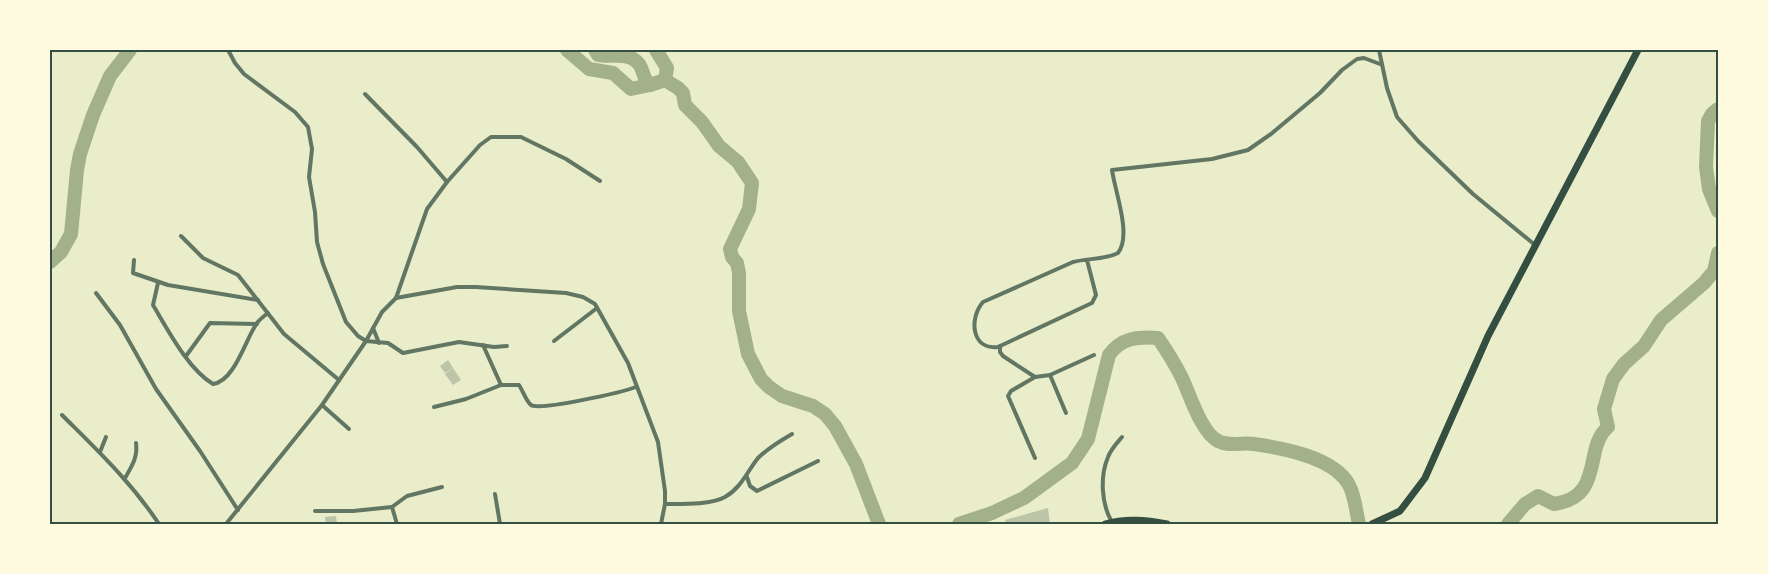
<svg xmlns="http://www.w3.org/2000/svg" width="1768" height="574" viewBox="0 0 1768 574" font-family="'Roboto Condensed',sans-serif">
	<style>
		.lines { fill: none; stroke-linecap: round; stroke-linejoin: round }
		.river { stroke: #a3b18a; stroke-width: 14 }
		.building { fill: #bcc5a7 }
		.minor { stroke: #617663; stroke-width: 4 }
		.trunk { stroke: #344e41; stroke-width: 7 }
		.neatline { fill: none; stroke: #344e41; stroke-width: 2 }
	</style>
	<rect width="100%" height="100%" fill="#e9edc9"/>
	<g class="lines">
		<g class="river">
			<polyline points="567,50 589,69 613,73 631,89 650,85 665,80 678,88 683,93 685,105 702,122 719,146 738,162 752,183 749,209 730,249 732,257 737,263 739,273 739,311 748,354 761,379 769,387 782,396 813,406 825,414 835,426 856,464 879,524"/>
			<path d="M595,50L598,55C613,58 629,51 639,64C644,71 643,80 650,85"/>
			<polyline points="656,50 667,68 665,80"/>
			<polyline points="1718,109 1712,114 1708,121 1706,167 1709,189 1718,211"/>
			<polyline points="50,262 61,252 71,234 77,170 80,154 93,115 110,76 130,50"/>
			<path d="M959,524L992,513L1024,498L1072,463L1088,439L1109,355C1121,338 1138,336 1158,338C1167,351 1175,364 1182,378C1190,395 1201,432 1218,441C1229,447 1243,442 1254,444C1282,448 1334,457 1349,485C1355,496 1356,512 1359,524"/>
			<path d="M1508,524L1525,504L1538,496L1554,504C1605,497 1583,448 1608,427L1604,409L1613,379L1624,364L1644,346L1661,320L1704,283L1714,271L1718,253"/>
		</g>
	</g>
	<g class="building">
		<polygon points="448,360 453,368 445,373 440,366"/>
		<polygon points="453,368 461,380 453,385 445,374"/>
		<polygon points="1048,508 1050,524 1006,524 1005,520"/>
		<polygon points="336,516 337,524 326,524 325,517"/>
	</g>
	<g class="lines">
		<g class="minor">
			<polyline points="228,50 235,63 244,74 295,112 308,127 312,149 309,177 315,212 317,242 323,264 346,322 358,336 366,341 388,343 403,353 459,342 494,347 507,346"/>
			<polyline points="1379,50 1387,88 1397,117 1418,141 1473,194 1535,245"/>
			<polyline points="365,94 417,147 447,182"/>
			<polyline points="181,236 203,258 238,275 284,334 339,380"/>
			<polyline points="134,260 133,273 168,285 258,300"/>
			<path d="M1087,260L1096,295L1092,303L998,347C971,350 969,318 983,302L1073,262C1088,258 1104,260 1118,253C1132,235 1115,192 1112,170L1212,159L1248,150L1271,134L1320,93L1342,70L1357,59L1364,58L1380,64"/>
			<path d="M158,283L153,305C168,330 188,369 213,384C235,381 246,338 257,323C260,319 264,316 268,313"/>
			<polyline points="96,293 120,325 156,389 200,451 238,510"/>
			<polyline points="396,298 457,287 476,287 566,293 583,297 595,304 628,363 658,442 665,491 665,504 661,524"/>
			<polyline points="373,328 379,343"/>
			<polyline points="554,341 597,308"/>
			<path d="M483,345L501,385H519C523,391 526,401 531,405C540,411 623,392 636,387"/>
			<polyline points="1000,346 1000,352 1003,356 1035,377 1050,375 1094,355"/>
			<polyline points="186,356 210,323 257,324"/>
			<polyline points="1050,375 1066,413"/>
			<polyline points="1035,377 1011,391 1008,396 1035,458"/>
			<polyline points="322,405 349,429"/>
			<polyline points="434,407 466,399 501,385"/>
			<path d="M62,415C98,451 131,482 159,524"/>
			<polyline points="100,452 106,437"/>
			<polyline points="747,477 750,486 757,491 818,461"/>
			<path d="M125,478C132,466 138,457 136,443"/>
			<polyline points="495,494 500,524"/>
			<path d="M665,504C682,504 711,505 725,497C741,488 747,472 758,458C768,448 780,441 792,434"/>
			<polyline points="392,507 407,496 442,487"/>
			<polyline points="315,511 353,511 392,507 397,524"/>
			<path d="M1112,522C1101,504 1100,476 1108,457C1111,449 1117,443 1122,437"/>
			<polyline points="226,524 322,405 366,341 382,312 396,298 427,209 447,182 480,145 491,137 521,137 566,159 600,181"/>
		</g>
		<g class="trunk">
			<path d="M1105,524C1126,518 1146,520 1167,524"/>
			<polyline points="1372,524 1400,511 1425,478 1488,336 1638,50"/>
		</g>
	</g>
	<rect width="1768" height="574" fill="none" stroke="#fefae0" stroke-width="102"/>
	<rect x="51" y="51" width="1666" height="472" class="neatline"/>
</svg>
